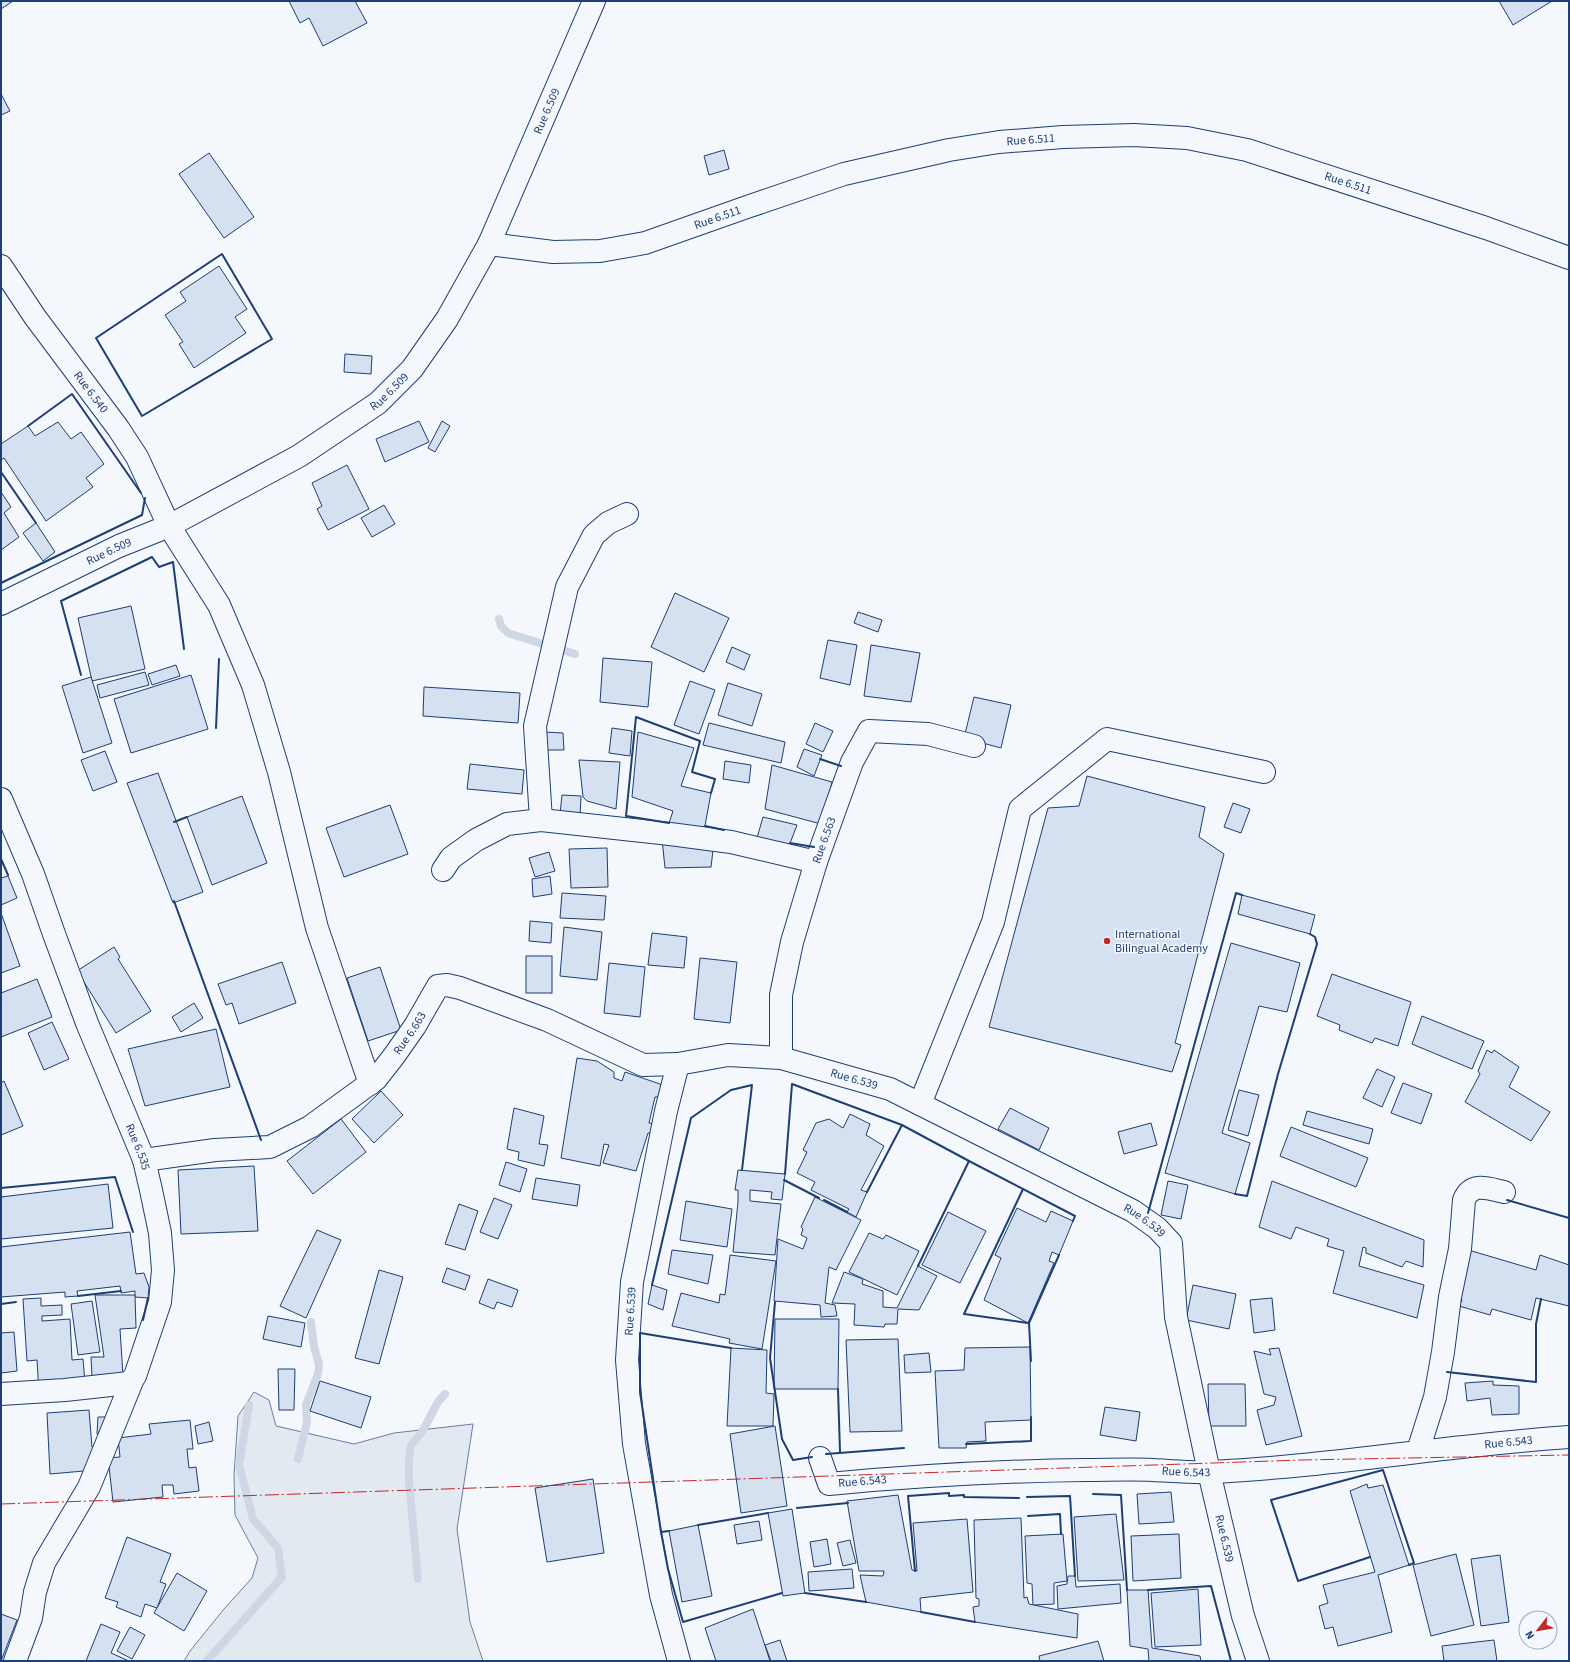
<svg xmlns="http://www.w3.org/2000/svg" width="1570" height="1662" viewBox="0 0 1570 1662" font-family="'Source Sans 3',sans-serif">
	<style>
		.green { fill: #e3e9f0; stroke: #687fa3 }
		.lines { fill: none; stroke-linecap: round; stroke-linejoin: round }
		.stream { stroke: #cfd7e4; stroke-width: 8 }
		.building { fill: #d5e0f0; stroke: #1d3f73 }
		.minor-casing { stroke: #1d3f73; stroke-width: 24 }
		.minor { stroke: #f4f7fb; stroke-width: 22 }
		.wall { stroke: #1d3f73; stroke-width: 2 }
		.power { stroke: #c62828; stroke-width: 1; stroke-dasharray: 14 3 2 3; stroke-linecap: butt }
		.poi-dot { fill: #c62828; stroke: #f4f7fb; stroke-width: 1.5 }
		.labels { text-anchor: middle; stroke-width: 3; stroke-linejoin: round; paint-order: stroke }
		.street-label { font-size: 12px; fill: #1d3f73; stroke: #f4f7fb }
		.poi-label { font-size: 12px; fill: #1d3f73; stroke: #f4f7fb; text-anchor: start }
	</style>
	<rect width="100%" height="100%" fill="#f4f7fb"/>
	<polygon class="green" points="254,1392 269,1400 276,1426 354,1444 394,1433 473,1424 457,1529 470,1622 483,1661 184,1661 190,1651 224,1609 252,1578 258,1558 235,1515 234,1475 238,1416"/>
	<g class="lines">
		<g class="stream">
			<polyline points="499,619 501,626 508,633 575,654"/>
			<polyline points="298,1459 307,1422 306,1405 318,1374 319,1364 314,1347 311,1322"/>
			<polyline points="418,1579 409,1481 409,1459 411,1445 422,1432 438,1402 445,1394"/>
			<polyline points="207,1661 282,1577 278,1548 253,1519 239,1465 249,1405"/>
		</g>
	</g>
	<g class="building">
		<polygon points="1,1 13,1 1,9"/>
		<polygon points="289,1 355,1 367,23 323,46 309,18 300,23"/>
		<polygon points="1499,1 1552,1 1513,25"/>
		<polygon points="1,94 10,111 1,115"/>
		<polygon points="724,150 729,169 709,175 704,156"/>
		<polygon points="209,153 254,217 224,238 179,174"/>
		<polygon points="219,266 247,309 235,317 246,333 194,368 179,344 183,342 165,315 186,301 180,292"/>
		<polygon points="345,354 372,356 371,374 344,372"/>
		<polygon points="419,421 429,442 385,462 376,439"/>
		<polygon points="442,421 450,426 435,452 428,448"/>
		<polygon points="58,422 71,439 81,432 104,464 86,478 93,487 46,521 4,458 1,460 1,444 28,426 35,436"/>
		<polygon points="347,465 369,509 328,530 317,509 322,506 312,483"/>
		<polygon points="1,492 11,507 4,513 19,537 1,550"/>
		<polygon points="384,505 395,524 372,537 361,518"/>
		<polygon points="36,523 55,552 43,561 23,533"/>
		<polygon points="675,593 729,618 704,672 651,647"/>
		<polygon points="131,606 145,669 92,681 78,618"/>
		<polygon points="858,612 882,620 878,632 854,623"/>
		<polygon points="828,640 857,645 850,685 820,678"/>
		<polygon points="871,645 920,653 911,702 864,696"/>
		<polygon points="732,647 750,655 744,670 726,662"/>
		<polygon points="603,658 652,662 648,707 600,702"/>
		<polygon points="176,665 180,676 152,685 148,674"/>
		<polygon points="145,672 149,685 100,698 97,685"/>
		<polygon points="191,675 208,729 131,753 114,699"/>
		<polygon points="91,677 112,743 83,753 62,686"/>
		<polygon points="690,681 715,690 699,734 674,725"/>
		<polygon points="728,683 762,694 752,726 718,715"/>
		<polygon points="424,687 520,693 518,723 423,716"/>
		<polygon points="974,697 1011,705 1001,748 964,738"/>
		<polygon points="709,723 785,742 781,763 703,745"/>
		<polygon points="815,723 833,731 823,752 806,744"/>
		<polygon points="612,728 632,731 630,756 609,753"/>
		<polygon points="544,732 563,733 564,750 545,750"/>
		<polygon points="638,732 694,748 681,786 711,793 704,831 669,823 673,811 632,797"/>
		<polygon points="804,749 822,755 814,776 797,767"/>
		<polygon points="105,751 117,782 93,791 81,760"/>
		<polygon points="579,760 620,762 616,809 587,801 583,797"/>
		<polygon points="725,761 751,765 749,783 723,779"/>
		<polygon points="470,764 524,770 522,794 467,789"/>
		<polygon points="772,765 832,782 821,824 765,809"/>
		<polygon points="158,773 203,892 173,903 127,783"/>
		<polygon points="1087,776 1205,807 1199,837 1224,854 1175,1043 1181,1045 1172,1072 989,1027 1048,808 1079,806"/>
		<polygon points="562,795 581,796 580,816 560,814"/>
		<polygon points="242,796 267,863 212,885 187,817"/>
		<polygon points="1233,803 1250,809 1241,833 1224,827"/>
		<polygon points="390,805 408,854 344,877 326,828"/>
		<polygon points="763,817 797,825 789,846 757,838"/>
		<polygon points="662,839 714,842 711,867 665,868"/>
		<polygon points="607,848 608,887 571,888 569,849"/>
		<polygon points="549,852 555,871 535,877 529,858"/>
		<polygon points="8,876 17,898 1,905 1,878"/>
		<polygon points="550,876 552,894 533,897 532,879"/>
		<polygon points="562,893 606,896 604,920 560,918"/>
		<polygon points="1242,895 1315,915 1310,934 1238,914"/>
		<polygon points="1,913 20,966 1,973"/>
		<polygon points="530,921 552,923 551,943 529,941"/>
		<polygon points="564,927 602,932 597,980 560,976"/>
		<polygon points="652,933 687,937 684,968 648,965"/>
		<polygon points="1231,943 1300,963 1287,1012 1259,1006 1222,1133 1250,1143 1235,1194 1165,1173"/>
		<polygon points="114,947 120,957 118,959 151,1011 116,1033 77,971"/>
		<rect x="526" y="956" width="26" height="37"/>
		<polygon points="700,958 737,962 730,1023 694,1019"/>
		<polygon points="282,962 296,1003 239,1024 232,1003 226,1005 218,984"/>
		<polygon points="609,963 645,967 640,1017 604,1013"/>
		<polygon points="380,967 401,1030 368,1041 347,978"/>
		<polygon points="1332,974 1411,1002 1398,1046 1375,1038 1372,1043 1339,1030 1340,1025 1317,1016"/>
		<polygon points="37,979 52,1017 1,1037 1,993"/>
		<polygon points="194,1003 203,1018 181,1032 172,1017"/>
		<polygon points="1422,1016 1484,1041 1472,1069 1412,1044"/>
		<polygon points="52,1022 69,1059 44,1070 28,1033"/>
		<polygon points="216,1029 230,1087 145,1106 128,1049"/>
		<polygon points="1487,1050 1492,1053 1494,1050 1519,1067 1509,1087 1550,1112 1531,1141 1465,1102 1480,1074 1478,1071"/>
		<polygon points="577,1058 597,1061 614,1072 614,1078 622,1081 625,1072 660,1084 662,1090 662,1097 655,1097 649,1123 655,1124 652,1133 648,1133 636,1171 603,1163 609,1145 604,1144 600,1166 561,1158"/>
		<polygon points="1377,1069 1395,1077 1382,1107 1363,1098"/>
		<polygon points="4,1081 23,1126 1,1135 1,1083"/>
		<polygon points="1403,1083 1432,1094 1421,1124 1391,1113"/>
		<polygon points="1239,1090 1259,1095 1248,1136 1228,1130"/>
		<polygon points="381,1091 403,1115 374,1143 352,1119"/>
		<polygon points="514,1108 544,1116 539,1144 548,1145 544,1166 518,1160 519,1152 507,1149"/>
		<polygon points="1010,1108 1049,1128 1039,1150 998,1129"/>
		<polygon points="1307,1111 1373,1129 1369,1144 1303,1125"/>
		<polygon points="850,1114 870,1124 866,1135 884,1146 861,1190 867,1192 856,1217 847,1212 849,1209 811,1190 815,1182 797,1173 807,1152 803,1150 816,1123 829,1119 843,1128"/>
		<polygon points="341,1119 366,1152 313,1194 287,1161"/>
		<polygon points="1151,1123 1157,1145 1124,1154 1118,1132"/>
		<polygon points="1291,1127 1368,1158 1356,1187 1280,1156"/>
		<polygon points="506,1162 527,1169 520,1192 499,1185"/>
		<polygon points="254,1166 258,1231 181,1234 178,1170"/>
		<polygon points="738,1170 785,1174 782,1200 771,1199 772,1192 750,1190 750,1201 781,1204 775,1255 733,1252 738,1202 738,1190 735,1190"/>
		<polygon points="536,1178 580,1185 577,1206 532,1199"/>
		<polygon points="1168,1181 1188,1185 1181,1219 1161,1215"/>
		<polygon points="1272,1181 1424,1240 1423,1267 1406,1261 1402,1267 1366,1253 1366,1248 1363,1247 1359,1266 1424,1285 1417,1318 1333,1293 1344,1251 1327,1246 1329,1239 1296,1227 1291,1239 1259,1227"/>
		<polygon points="108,1184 113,1228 1,1239 1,1197"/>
		<polygon points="815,1197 861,1220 836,1270 829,1267 825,1303 835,1305 837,1316 821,1317 820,1305 774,1301 778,1239 803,1249 807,1238 801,1235 803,1229 801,1227"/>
		<polygon points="494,1198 512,1205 498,1239 480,1232"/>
		<polygon points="686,1201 732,1209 727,1247 680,1240"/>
		<polygon points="459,1204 478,1211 465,1250 445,1244"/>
		<polygon points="1017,1208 1046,1222 1051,1211 1073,1221 1059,1255 1052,1252 1049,1261 1054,1263 1028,1323 984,1300 1001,1258 995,1255"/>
		<polygon points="948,1212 986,1231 960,1283 922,1265"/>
		<polygon points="317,1230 341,1240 306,1318 280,1306"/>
		<polygon points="130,1232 136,1274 144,1273 149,1287 148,1298 135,1297 135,1291 121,1293 120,1286 77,1291 78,1296 65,1297 65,1292 1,1297 1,1247"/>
		<polygon points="869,1233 883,1239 886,1235 919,1251 897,1295 849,1272"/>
		<polygon points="1465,1249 1536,1270 1540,1255 1569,1265 1569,1306 1536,1298 1531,1320 1492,1309 1490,1315 1459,1306 1462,1300 1455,1286"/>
		<polygon points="672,1250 713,1255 708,1284 668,1274"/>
		<polygon points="730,1255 776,1261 762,1349 729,1343 730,1339 672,1326 681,1293 719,1303 720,1294 725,1295"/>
		<polygon points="918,1266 937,1276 919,1310 898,1309 897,1324 885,1324 884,1327 854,1325 855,1304 832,1303 844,1272 863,1279 862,1284 883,1291 883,1307 897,1308"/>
		<polygon points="447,1268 470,1276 465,1290 442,1282"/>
		<polygon points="379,1270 403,1277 379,1364 355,1358"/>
		<polygon points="488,1279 518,1290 512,1307 497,1302 494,1309 479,1303"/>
		<polygon points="652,1285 667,1290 663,1310 648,1304"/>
		<polygon points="1193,1285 1236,1294 1229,1329 1186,1320"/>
		<polygon points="95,1295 135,1295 136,1328 120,1329 123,1376 92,1377 91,1357 104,1357"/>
		<polygon points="41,1298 41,1306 62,1305 62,1315 42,1316 42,1321 70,1319 72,1360 83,1359 85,1383 39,1393 37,1360 27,1361 23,1299"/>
		<polygon points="1272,1298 1275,1330 1254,1333 1250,1300"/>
		<polygon points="92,1301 100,1352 78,1355 71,1304"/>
		<polygon points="268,1316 305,1323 301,1347 263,1339"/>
		<polygon points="775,1319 839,1319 838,1389 774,1389"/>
		<polygon points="14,1332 17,1371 1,1373 1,1333"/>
		<polygon points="898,1339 902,1431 850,1432 846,1340"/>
		<polygon points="1030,1347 1031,1420 985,1422 986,1441 967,1442 966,1448 939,1448 935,1371 964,1370 965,1348"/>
		<polygon points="731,1348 767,1350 766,1393 774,1394 773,1426 727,1426"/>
		<polygon points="1279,1348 1302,1436 1266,1445 1257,1410 1274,1405 1276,1397 1264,1394 1254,1351 1271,1355 1269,1349"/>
		<polygon points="929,1353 931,1372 905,1373 904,1355"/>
		<polygon points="278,1369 295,1369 294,1410 279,1410"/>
		<polygon points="320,1381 371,1397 361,1428 310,1411"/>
		<polygon points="1493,1381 1493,1385 1519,1386 1519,1414 1492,1415 1490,1398 1467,1401 1465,1383"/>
		<polygon points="1208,1384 1245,1384 1246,1426 1209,1426"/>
		<polygon points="1105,1407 1140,1412 1136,1441 1100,1435"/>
		<polygon points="89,1410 92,1447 105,1447 95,1470 50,1474 47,1413"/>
		<polygon points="98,1417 107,1417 104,1435 97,1434"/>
		<polygon points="190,1420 193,1449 187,1449 189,1468 196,1467 199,1491 174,1494 173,1485 162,1485 163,1497 113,1502 108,1458 120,1457 118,1438 151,1434 149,1424"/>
		<polygon points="209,1422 213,1441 198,1444 195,1426"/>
		<polygon points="775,1426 787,1506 741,1513 730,1434"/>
		<polygon points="593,1479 604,1553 547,1562 535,1488"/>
		<polygon points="1367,1484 1368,1488 1383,1485 1409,1565 1378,1575 1392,1632 1338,1646 1333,1627 1325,1629 1319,1606 1328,1603 1323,1585 1375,1572 1350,1491"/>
		<polygon points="1171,1492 1174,1522 1139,1524 1137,1494"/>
		<polygon points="898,1495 912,1570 917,1571 913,1523 967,1519 973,1592 920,1598 921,1612 866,1602 860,1575 883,1576 884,1571 859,1571 847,1501"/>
		<polygon points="792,1509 805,1593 783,1596 768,1513"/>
		<polygon points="1116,1514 1124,1580 1078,1581 1074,1517"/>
		<polygon points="1021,1518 1024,1598 1027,1597 1029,1604 1078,1614 1077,1638 975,1622 973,1607 979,1606 979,1599 976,1598 974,1520"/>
		<polygon points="759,1521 762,1540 737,1544 734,1525"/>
		<polygon points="698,1525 712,1596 682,1602 669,1531"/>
		<polygon points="1063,1534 1067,1581 1054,1583 1054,1604 1033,1605 1032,1584 1027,1583 1025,1536"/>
		<polygon points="1179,1534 1181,1578 1133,1581 1131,1536"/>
		<polygon points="127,1537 171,1554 160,1582 166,1584 157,1608 145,1604 141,1617 116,1607 118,1602 105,1598"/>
		<polygon points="827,1539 831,1564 814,1567 810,1542"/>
		<polygon points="850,1540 856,1563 843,1566 837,1543"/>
		<polygon points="1456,1554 1474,1625 1431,1636 1413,1565"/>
		<polygon points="1500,1555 1509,1622 1481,1626 1471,1559"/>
		<polygon points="852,1569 854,1588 809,1591 808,1572"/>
		<polygon points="177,1573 207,1591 184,1631 154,1613"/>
		<polygon points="1068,1576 1075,1576 1076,1587 1120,1584 1121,1603 1058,1609 1057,1586 1067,1584"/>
		<polygon points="1198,1589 1201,1645 1155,1647 1151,1593"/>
		<polygon points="1127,1590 1148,1590 1152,1648 1200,1656 1201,1661 1149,1661 1148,1649 1130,1646"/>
		<polygon points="753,1609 770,1661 716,1661 705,1628"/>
		<polygon points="1,1614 17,1620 1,1661"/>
		<polygon points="101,1624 120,1632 111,1653 129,1661 86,1661"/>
		<polygon points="130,1627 145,1635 132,1659 117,1651"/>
		<polygon points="780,1640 787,1661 771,1661 765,1645"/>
		<polygon points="1494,1640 1497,1661 1444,1661 1442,1646"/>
		<polygon points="1098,1641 1104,1661 1040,1661 1039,1656"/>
	</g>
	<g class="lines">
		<defs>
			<g id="minor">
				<path id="s1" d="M489,244L553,252L600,251L645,243L747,207L844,174L949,150L999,142L1063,137L1134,135L1187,138L1247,150L1486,228L1569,258"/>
				<path id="s2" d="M1,266L35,317L118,428L137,457L169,526L219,605L253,685L279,772L317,928L370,1084"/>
				<path id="s3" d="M1,604L119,546L169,526L299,456L378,403L412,369L447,319L489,244L594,1"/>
				<path id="s4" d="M1,799L33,874L54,934L87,1023L144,1160L151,1190L160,1233L163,1270L160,1302L135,1376L129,1383L65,1390L1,1394"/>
				<polyline points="541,820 535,726 567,587 594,535 608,523 627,514"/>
				<polyline points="443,870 451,858 476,840 507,824 541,820 670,834 731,842 816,862"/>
				<path id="s5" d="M781,1058V995L792,942L816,862L852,762L869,731L928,734L974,746"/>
				<polyline points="920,1104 993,922 1020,809 1107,739 1264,772"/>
				<path id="s6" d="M144,1160L215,1150L270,1147L310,1127L376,1079L394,1056L415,1026L438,986L447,985L460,988L547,1020L643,1065L678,1064"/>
				<path d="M1418,1451L1435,1397L1443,1352L1450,1297L1460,1249L1464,1200C1472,1181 1489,1189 1504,1192"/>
				<path id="s7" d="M820,1458L829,1484C914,1476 1000,1471 1086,1470C1108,1470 1131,1469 1153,1470C1173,1471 1193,1473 1213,1472C1332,1466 1450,1445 1569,1437"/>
				<polyline points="15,1661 31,1618 35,1592 44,1563 89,1487 132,1381"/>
				<path id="s8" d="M679,1661L661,1595L634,1444L627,1360L632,1282L666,1111L678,1064L728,1055L781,1058L890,1089L1133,1211L1157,1228L1171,1243L1176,1317L1209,1472L1243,1616L1258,1661"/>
			</g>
		</defs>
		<use href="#minor" class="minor-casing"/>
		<use href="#minor" class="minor"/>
		<g class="wall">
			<polygon points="222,254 272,339 142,416 96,338"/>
			<polyline points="28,426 72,394 141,493"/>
			<polyline points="1,472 36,523"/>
			<polyline points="1,583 142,515 145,498"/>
			<polyline points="81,675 61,601 152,557 159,567 173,562 184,649"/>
			<polyline points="216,728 219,659"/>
			<polyline points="820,759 841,766"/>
			<polyline points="174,822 187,817"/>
			<polyline points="669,823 626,816 636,717 700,741 692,772 715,779 711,793"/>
			<polyline points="705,826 724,830"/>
			<polyline points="790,843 814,847"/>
			<polyline points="1,859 8,875"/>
			<polyline points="174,901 261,1140"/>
			<polyline points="902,1125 969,1161"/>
			<polyline points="785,1174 792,1084 902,1125 867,1192"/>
			<polyline points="784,1180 819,1198"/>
			<polyline points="1,1188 115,1177 133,1232"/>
			<polyline points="1023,1189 964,1314 1028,1323"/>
			<polyline points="1235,1194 1247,1196 1278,1074 1317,944 1315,937 1310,934"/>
			<polyline points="824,1200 847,1212"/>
			<polyline points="1507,1200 1569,1218"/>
			<polyline points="1148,1213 1236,893 1242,895"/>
			<polyline points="918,1266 969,1161 1075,1216 1073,1221"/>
			<polyline points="652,1285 691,1118 731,1090 752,1085 742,1170"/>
			<polyline points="78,1296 121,1291"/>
			<polyline points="775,1302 770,1358 782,1439 793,1460 812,1457"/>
			<polyline points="1,1304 16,1302"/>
			<polyline points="143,1320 148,1298"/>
			<polyline points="1031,1361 1029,1323 1059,1255"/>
			<polyline points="1447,1372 1536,1382 1536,1324 1541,1299"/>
			<polyline points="838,1389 840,1452"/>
			<polyline points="966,1444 1031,1441 1031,1417"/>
			<polyline points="826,1454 904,1448"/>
			<polyline points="1093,1494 1121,1495 1127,1590"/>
			<polyline points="1027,1497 1070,1496 1075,1576"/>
			<polyline points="797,1508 848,1503"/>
			<polyline points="1028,1516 1060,1514 1061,1534"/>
			<polyline points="698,1525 768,1513"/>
			<polyline points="669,1531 661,1532 668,1569 683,1622 782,1593"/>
			<polyline points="661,1532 640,1392 640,1333 731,1348"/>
			<polyline points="1370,1557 1298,1581 1271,1500 1383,1470 1414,1563 1409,1565"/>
			<polyline points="915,1571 908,1496 949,1493 949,1496 964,1495 964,1497 1019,1498"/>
			<polyline points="1148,1590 1211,1586 1231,1661"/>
			<polyline points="805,1593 866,1602"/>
			<polyline points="921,1612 975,1622"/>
		</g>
		<polyline class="power" points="1,1504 1302,1460 1569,1455"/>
	</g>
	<circle class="poi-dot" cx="1107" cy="941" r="4"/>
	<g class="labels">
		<g class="street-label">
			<text dy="4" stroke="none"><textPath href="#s3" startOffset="768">Rue 6.509</textPath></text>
			<text dy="4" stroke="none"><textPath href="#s1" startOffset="558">Rue 6.511</textPath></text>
			<text dy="4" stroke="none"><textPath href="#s1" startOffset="882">Rue 6.511</textPath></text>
			<text dy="4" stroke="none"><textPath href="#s1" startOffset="234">Rue 6.511</textPath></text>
			<text dy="4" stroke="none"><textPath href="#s3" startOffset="444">Rue 6.509</textPath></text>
			<text dy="4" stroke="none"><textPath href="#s2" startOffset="155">Rue 6.540</textPath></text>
			<text dy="4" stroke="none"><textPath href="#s3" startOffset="120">Rue 6.509</textPath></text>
			<text dy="4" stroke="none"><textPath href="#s5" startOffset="224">Rue 6.563</textPath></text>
			<text dy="4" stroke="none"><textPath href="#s6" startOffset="310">Rue 6.663</textPath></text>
			<text dy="4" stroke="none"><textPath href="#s8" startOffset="787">Rue 6.539</textPath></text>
			<text dy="4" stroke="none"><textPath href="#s4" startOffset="374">Rue 6.535</textPath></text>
			<text dy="4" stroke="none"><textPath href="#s8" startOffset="1111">Rue 6.539</textPath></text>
			<text dy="4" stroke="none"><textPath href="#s8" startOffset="355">Rue 6.539</textPath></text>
			<text dy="4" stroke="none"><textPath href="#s7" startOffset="709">Rue 6.543</textPath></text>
			<text dy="4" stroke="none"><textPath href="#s7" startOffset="385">Rue 6.543</textPath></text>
			<text dy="4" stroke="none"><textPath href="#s7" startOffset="61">Rue 6.543</textPath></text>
			<text dy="4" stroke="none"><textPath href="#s8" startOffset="1447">Rue 6.539</textPath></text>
		</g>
		<g class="poi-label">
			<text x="1115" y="938">International<tspan x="1115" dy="14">Bilingual Academy</tspan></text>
		</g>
	</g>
	<rect width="1570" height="1662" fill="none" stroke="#1d3f73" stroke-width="4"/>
	<g transform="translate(1538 1630) rotate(239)"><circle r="19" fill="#f4f7fb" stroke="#9eadc5"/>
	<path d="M0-3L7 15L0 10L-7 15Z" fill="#c62828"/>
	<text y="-6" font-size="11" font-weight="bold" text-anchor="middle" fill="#1d3f73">N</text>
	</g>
</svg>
